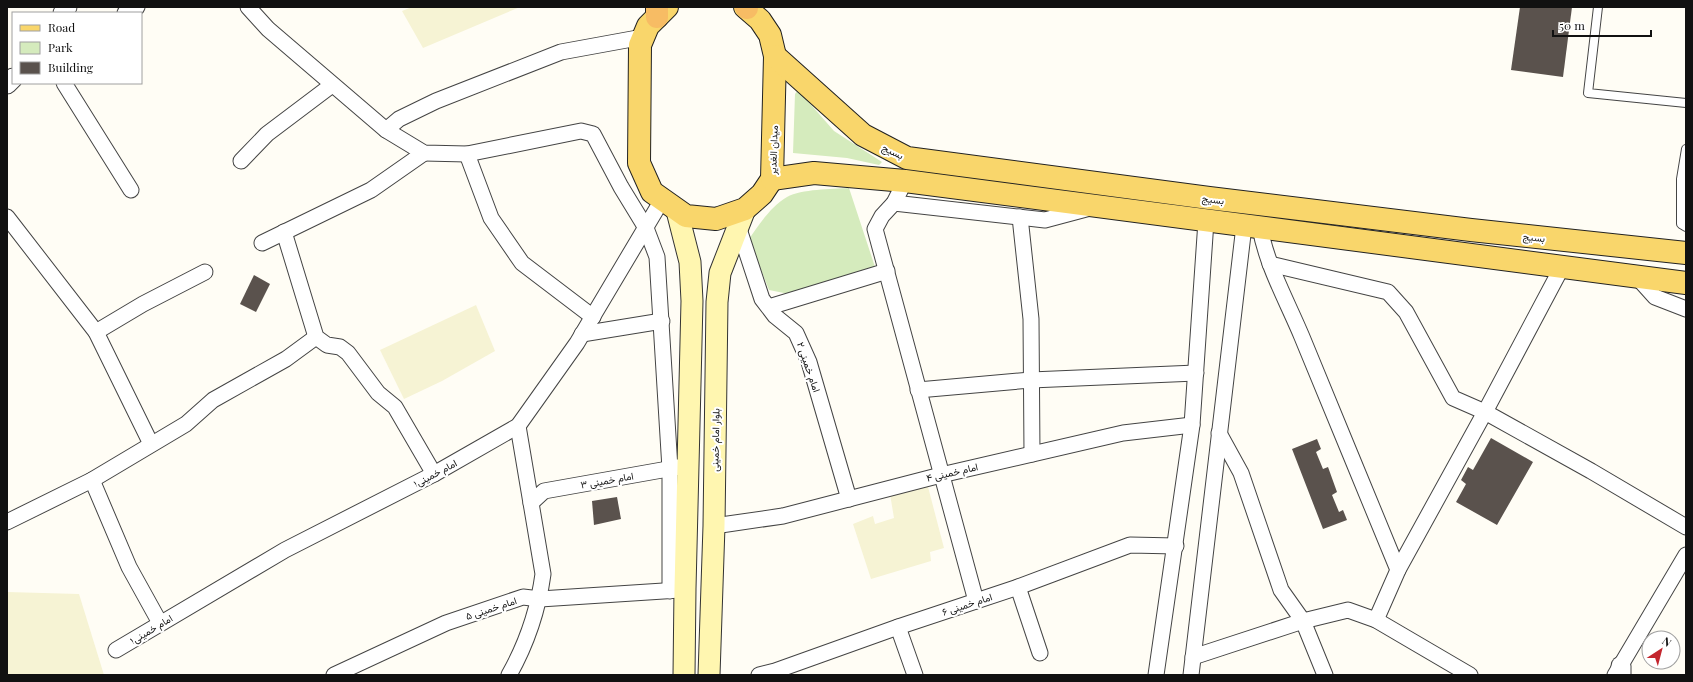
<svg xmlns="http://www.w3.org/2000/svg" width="1693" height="682" viewBox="0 0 1693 682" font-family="'Playfair Display',Vazirmatn,serif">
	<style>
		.farmland { fill: #f6f3d4 }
		.green { fill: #d5ebbd }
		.building { fill: #5a524d }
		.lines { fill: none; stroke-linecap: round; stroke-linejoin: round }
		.service-casing { stroke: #444; stroke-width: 10 }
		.minor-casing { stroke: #444; stroke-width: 17 }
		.tertiary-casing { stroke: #444; stroke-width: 21 }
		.secondary-casing { stroke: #333; stroke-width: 23 }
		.primary-casing { stroke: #222; stroke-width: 24 }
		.trunk-casing { stroke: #222; stroke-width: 24 }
		.service { stroke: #fff; stroke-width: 8 }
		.minor { stroke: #fff; stroke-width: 15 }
		.tertiary { stroke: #fff; stroke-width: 19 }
		.secondary { stroke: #fff6b0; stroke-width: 21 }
		.primary { stroke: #f9d66b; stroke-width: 22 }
		.trunk { stroke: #f7bc64; stroke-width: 22 }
		.labels { text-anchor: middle; stroke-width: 4; stroke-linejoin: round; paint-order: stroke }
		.street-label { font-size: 10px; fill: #111; stroke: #fff }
	</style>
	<rect width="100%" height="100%" fill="#fffdf5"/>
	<g class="farmland">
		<polygon points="412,7 520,7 423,48 402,11"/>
		<polygon points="476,305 495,351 442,381 404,399 380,350"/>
		<polygon points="927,483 944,548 930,552 931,561 871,579 853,524 873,516 875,524 894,518 890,494"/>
		<polygon points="7,592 79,594 104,675 7,675"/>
	</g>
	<g class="green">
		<polygon points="798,90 834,131 882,162 879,165 847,158 793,153 795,94"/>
		<path d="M849,188L875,267L794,295L769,290L749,239C759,225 771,206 787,197C802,189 831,189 849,188Z"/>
	</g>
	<g class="building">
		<polygon points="1520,7 1572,7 1563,77 1511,70"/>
		<polygon points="254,275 270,284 256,312 240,304"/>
		<polygon points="1491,438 1533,462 1497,525 1456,502 1466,484 1461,480 1468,467 1473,470"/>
		<polygon points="1317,439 1321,449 1316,452 1323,469 1328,467 1337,492 1332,495 1339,512 1343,510 1347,520 1323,529 1292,449"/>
		<polygon points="617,497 621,519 594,525 592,501"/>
	</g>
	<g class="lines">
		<defs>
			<g id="service">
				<polyline points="1598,7 1588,93 1686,103"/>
				<polyline points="1686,149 1681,179 1681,224 1686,227"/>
			</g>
			<g id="minor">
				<polyline points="248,7 268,29 386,130 424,153 467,154 581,131 593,134 621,187 646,228 657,257 670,469 670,591"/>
				<polyline points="125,13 137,7"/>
				<polyline points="64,83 131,190"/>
				<polyline points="386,130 399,119 436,101 561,52 643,37"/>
				<polyline points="467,154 491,218 522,263 593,317"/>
				<polyline points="241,161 267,134 332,85"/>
				<polyline points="905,181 894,203 882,216 875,229 976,601"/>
				<polyline points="894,203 1045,220 1090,208"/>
				<polyline points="7,217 96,332 151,444"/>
				<polyline points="1020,217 1031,319 1032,454"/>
				<polyline points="738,226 762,299 775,316 796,333 809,362 849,499"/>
				<path d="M1260,228C1267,266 1287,301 1302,337C1334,415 1366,492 1398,570L1376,620"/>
				<polyline points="284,232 316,337 327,345 340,347 348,353 378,393 395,407 434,474"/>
				<polyline points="262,243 371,190 424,153"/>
				<polyline points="1270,264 1388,292 1406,312 1453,398 1485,412 1591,471 1686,527"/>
				<polyline points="1637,277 1655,297 1686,309"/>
				<polyline points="769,307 887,271"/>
				<polyline points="96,332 143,304 205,272"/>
				<polyline points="582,334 662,321"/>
				<polyline points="918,390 1031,380 1196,373"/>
				<polyline points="1219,433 1241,473 1281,590 1303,621 1325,675"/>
				<polyline points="92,480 129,567 160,623"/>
				<polyline points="531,503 544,491 679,467"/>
				<polyline points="7,522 92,480 186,424 213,400 286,359 316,337"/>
				<polyline points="714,526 783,516 941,475 1123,433 1192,425"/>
				<polyline points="1398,570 1485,412 1562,267"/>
				<polyline points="1018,587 1040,653"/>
				<polyline points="898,627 915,675"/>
				<polyline points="116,650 285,550 434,474 518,426 577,343 662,200"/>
				<polyline points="1193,657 1303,621 1348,610 1376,620 1470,675"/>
				<polyline points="334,675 446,623 523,597 540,599 679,590"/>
				<path d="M509,675C527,643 538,611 543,574L518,426"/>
				<polyline points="759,675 775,671 898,627 1018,587 1130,545 1176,546"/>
				<polyline points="1156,675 1192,425 1206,221"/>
				<polyline points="1191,675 1244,226"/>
				<polyline points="1615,675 1686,555"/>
			</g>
			<g id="tertiary">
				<polyline points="63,13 67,7"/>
				<polyline points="7,84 13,78"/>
				<polyline points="1621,666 1621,675"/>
			</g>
			<g id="secondary">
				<polyline points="677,211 690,262 692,301 685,589 684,675"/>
				<polyline points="709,675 714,526 717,302 720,273 745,209"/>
			</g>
			<g id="primary">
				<polyline points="667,7 648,26 640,45 639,163 652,192 686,216 716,219 745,209 762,194 772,179 775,56 770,35 760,20 745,7"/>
				<polyline points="775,56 863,135 907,158 1209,198 1471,230 1686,253"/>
				<polyline points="772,179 814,173 905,181 1686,283"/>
			</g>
			<g id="trunk">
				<polyline points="746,7 747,8"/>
				<polyline points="657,17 657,7"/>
			</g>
		</defs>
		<use href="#service" class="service-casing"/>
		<use href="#minor" class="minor-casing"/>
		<use href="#tertiary" class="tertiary-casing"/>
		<use href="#secondary" class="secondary-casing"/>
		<use href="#primary" class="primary-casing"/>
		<use href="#trunk" class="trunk-casing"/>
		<use href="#service" class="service"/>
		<use href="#minor" class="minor"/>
		<use href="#tertiary" class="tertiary"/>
		<use href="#secondary" class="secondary"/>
		<use href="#primary" class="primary"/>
		<use href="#trunk" class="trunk"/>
	</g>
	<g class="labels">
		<g class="street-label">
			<text transform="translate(773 150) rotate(-88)" y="4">میدان الغدیر</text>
			<text transform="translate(893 151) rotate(26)" y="4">بسیج</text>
			<text transform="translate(1213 199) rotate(7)" y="4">بسیج</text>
			<text transform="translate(1534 237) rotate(6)" y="4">بسیج</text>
			<text transform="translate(809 367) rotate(71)" y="4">امام خمینی ۲</text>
			<text transform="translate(715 440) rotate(-89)" y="4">بلوار امام خمینی</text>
			<text transform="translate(952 472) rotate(-13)" y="4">امام خمینی ۴</text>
			<text transform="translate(435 473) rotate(-28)" y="4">امام خمینی۱</text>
			<text transform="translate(607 480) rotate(-10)" y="4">امام خمینی ۳</text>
			<text transform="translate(967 604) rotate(-18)" y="4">امام خمینی ۶</text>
			<text transform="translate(491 608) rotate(-18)" y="4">امام خمینی ۵</text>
			<text transform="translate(151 629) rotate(-31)" y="4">امام خمینی۱</text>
		</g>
	</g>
	<rect width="1693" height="682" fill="none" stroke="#111111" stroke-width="16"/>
	<rect x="12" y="12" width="130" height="72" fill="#ffffff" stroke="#a0a0a0"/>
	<rect x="20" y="25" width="20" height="6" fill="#f9d66b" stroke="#a0a0a0"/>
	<text x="48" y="32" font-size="12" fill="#111111">Road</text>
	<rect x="20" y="42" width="20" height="12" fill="#d5ebbd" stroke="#a0a0a0"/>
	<text x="48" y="52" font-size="12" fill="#111111">Park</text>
	<rect x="20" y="62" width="20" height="12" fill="#5a524d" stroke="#a0a0a0"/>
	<text x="48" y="72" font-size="12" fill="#111111">Building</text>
	<g transform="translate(1661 650) rotate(36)"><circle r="19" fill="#ffffff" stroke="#a0a0a0"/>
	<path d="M0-3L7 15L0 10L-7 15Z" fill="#c4262e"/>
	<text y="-6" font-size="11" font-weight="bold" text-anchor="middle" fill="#111111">N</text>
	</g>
	<path d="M1553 30v6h98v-6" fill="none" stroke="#111111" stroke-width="2"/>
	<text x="1559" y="30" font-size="12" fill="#111111" stroke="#ffffff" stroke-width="3" paint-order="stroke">50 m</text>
</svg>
